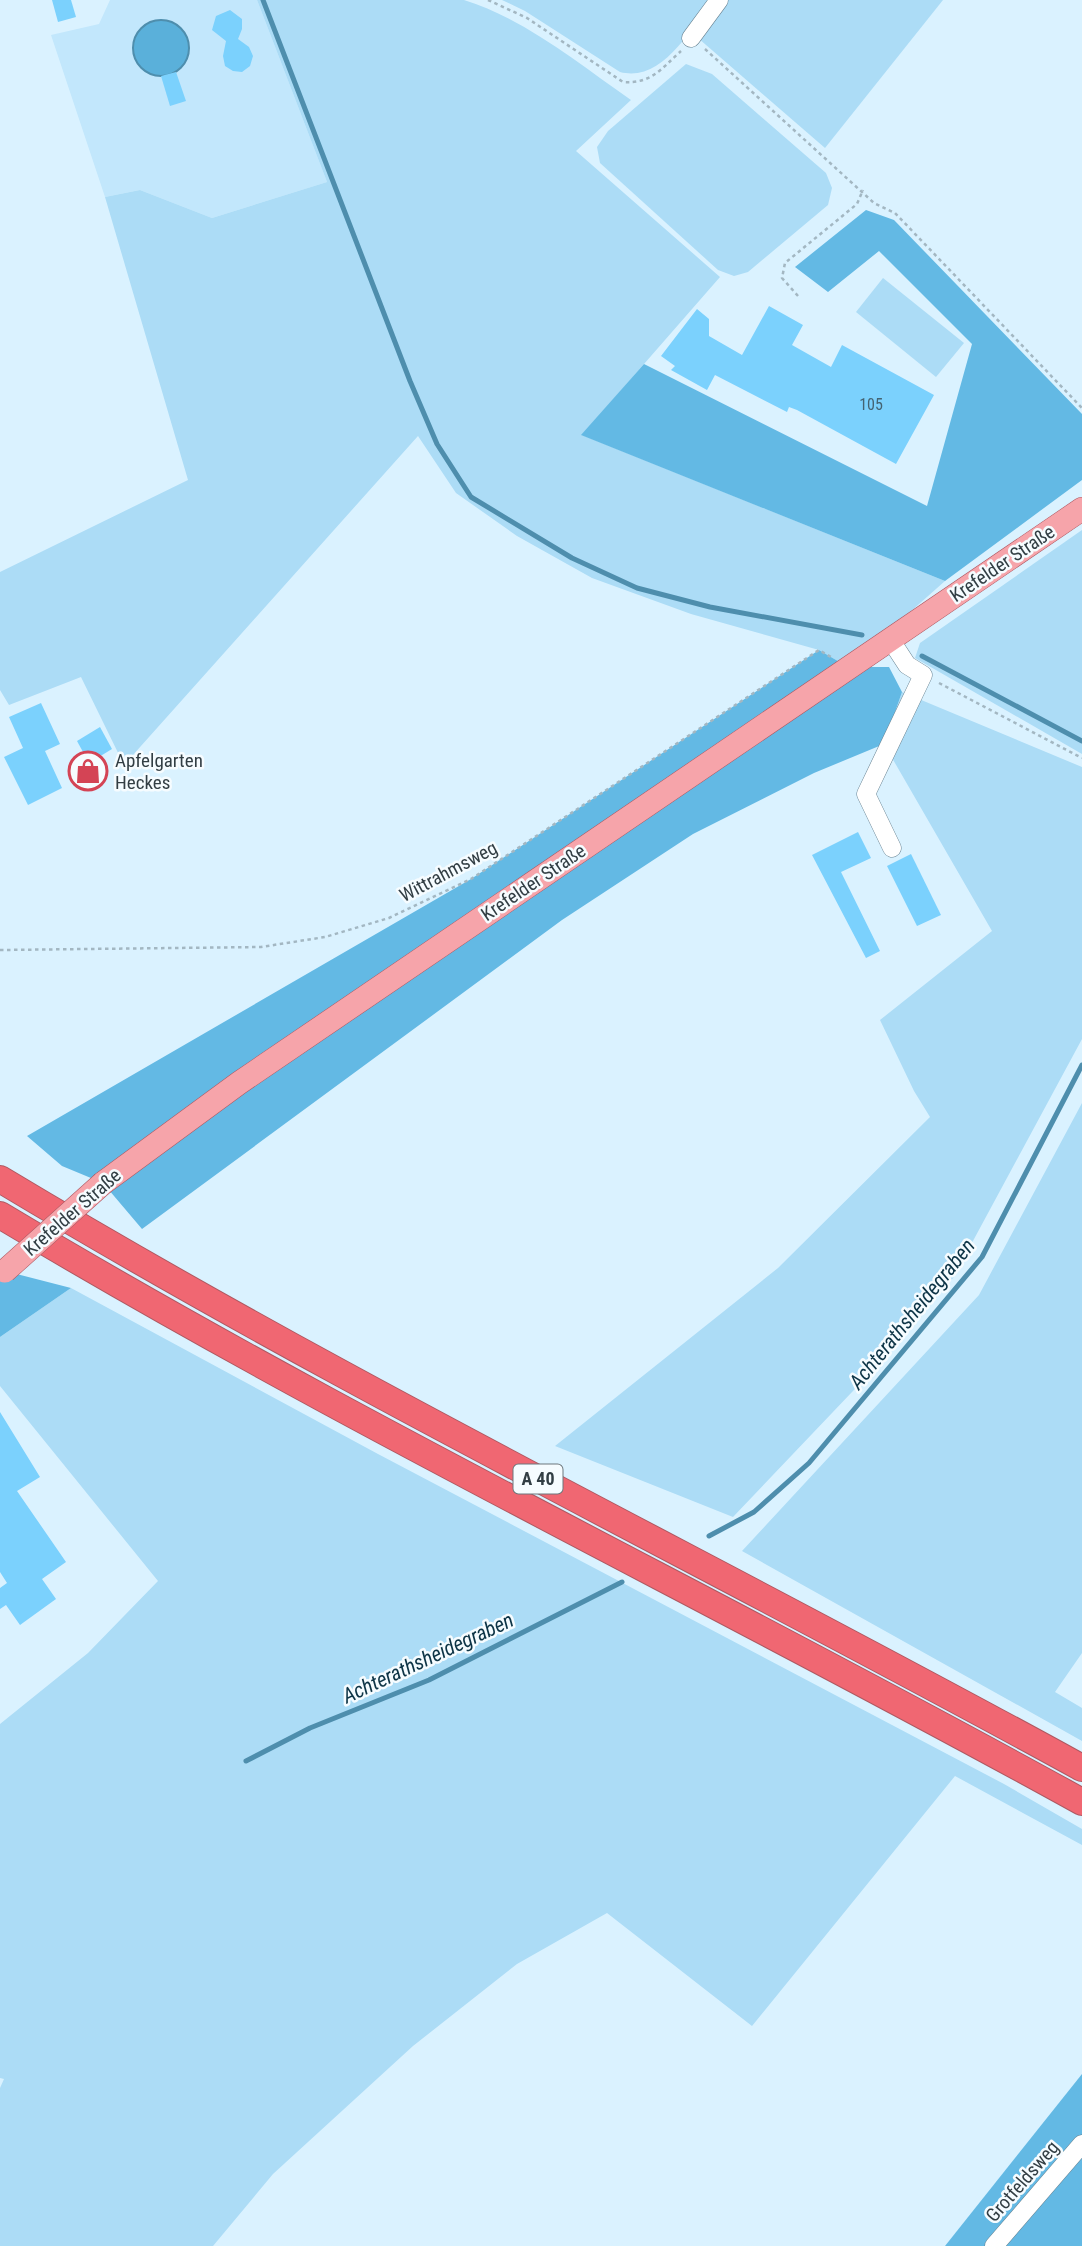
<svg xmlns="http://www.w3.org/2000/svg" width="1082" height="2246" viewBox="0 0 1082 2246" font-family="'Roboto Condensed',sans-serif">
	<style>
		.built { fill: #c2e7fc }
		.green { fill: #acdcf6 }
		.forest { fill: #63b9e4 }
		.water { fill: #5ab0da; stroke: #4e8ead; stroke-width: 2 }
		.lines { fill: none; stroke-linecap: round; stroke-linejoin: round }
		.stream { stroke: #4e8ead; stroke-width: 5 }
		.building { fill: #7bd1fd }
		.minor-casing { stroke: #668190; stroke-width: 19 }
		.major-casing { stroke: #ae5962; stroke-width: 24 }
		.highway-casing { stroke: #ae5962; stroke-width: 28 }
		.path { stroke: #a3b7c2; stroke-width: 2.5; stroke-dasharray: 3.5 3.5; stroke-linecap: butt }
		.minor { stroke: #fff; stroke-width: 18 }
		.major { stroke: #f6a4aa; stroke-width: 23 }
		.highway { stroke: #f06772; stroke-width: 26 }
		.major-bridge-casing { stroke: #ae5962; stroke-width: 24; stroke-linecap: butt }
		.major-bridge { stroke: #f6a4aa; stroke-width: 23 }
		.labels { text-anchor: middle; stroke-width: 5; stroke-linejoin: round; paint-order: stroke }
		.number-label { font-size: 16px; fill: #446372 }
		.shield { fill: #f6fcff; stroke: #6d777c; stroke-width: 2 }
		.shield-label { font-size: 18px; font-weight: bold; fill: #323e44 }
		.street-label { font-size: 19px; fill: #323e44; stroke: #f6fcff }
		.poi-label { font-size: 19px; fill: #323e44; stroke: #f6fcff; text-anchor: start }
		.water-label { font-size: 21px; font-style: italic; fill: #0d3446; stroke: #f6fcff }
	</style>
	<rect width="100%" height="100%" fill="#daf2ff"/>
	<polygon class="built" points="110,0 257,0 327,182 212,218 140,190 105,197 51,35 99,24"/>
	<g class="green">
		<path d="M257,0H464C525,19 579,64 631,100L576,151L720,277L582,435L945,581L848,667L819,650L691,614L592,578L517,536L456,493L418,436L124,765L81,677L9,705L0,690V572L188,480L105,197L140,190L212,218L327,182Z"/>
		<path d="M502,0H713C691,29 662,83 620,72L525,11Z"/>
		<polygon points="726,0 943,0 825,148 698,38"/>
		<polygon points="686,64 712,74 826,173 832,188 828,205 748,272 734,276 718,270 600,163 597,147 608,131"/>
		<polygon points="883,278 964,343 936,377 856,312"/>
		<polygon points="1082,530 1082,754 915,658 920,643"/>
		<polygon points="902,692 1082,767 1082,1039 953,1278 872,1371 733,1517 555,1446 778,1268 930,1117 914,1091 880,1020 992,931 884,744"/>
		<polygon points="1082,1103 1082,1653 1055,1692 1082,1708 1082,1741 742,1551 979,1295"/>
		<polygon points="71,1288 378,1454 1004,1784 1082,1829 1082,1845 955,1776 752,2026 607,1913 517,1964 413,2046 273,2174 213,2246 0,2246 0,2088 4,2079 0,2078 0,1724 88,1653 158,1581 0,1386 0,1337"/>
	</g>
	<g class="forest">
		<polygon points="866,210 894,220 1082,414 1082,480 945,581 581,435 644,364 927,506 972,344 879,251 828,292 795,267"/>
		<polygon points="819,650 848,667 889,667 902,692 884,744 814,773 693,834 562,920 142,1229 103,1183 62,1166 27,1136 471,879"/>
		<polygon points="0,1266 5,1271 71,1288 0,1337"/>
		<polygon points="1082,2074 1082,2246 945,2246"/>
	</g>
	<circle class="water" cx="161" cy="48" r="28"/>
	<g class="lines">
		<g class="stream">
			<polyline points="263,0 410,381 437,444 471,497 572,558 637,588 710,607 862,635"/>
			<polyline points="922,656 1082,741"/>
			<polyline points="709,1536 754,1512 809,1463 982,1257 1082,1065"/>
			<polyline points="246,1761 310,1728 429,1680 622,1582"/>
		</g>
	</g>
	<g class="building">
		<polygon points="52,0 71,0 76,17 58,22"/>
		<polygon points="230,10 242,19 242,29 238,39 249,47 253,56 250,66 242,72 233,71 225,66 223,56 226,41 212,30 216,16"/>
		<polygon points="176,72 186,101 170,106 161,76"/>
		<polygon points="769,306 803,325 792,345 831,367 842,345 934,395 896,464 797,410 789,407 787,412 715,375 707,390 671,370 675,366 661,356 697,309 709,319 709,336 742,355"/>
		<polygon points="41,703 60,744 45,751 62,788 28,805 4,757 23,748 9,717"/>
		<polygon points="100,727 112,749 89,763 77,741"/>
		<polygon points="858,832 871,858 841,872 880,951 866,958 812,855"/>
		<polygon points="911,854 941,915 917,926 887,866"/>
		<polygon points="0,1412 40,1477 17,1491 66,1562 42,1579 56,1599 20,1625 6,1605 0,1609 0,1588 7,1583 0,1572"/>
	</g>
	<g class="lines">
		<defs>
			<g id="minor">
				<polyline points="691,38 719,0"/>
				<polyline points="890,639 907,665 923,675 866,794 892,848"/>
				<polyline points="994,2246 1082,2144"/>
			</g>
			<polyline id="major" points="103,1183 239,1083 1082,509"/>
			<g id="highway">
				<path d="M0,1179C352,1391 722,1570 1082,1768"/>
				<path d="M0,1215C352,1426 723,1603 1082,1802"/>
			</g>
		</defs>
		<use href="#minor" class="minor-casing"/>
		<use href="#major" class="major-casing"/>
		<use href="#highway" class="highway-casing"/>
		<g class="path">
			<path d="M488,0L527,18L623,82C651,84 661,69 681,51"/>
			<polyline points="705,49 874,203 895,213 1082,408"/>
			<polyline points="798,296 782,278 785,263 857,204 863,190"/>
			<polyline points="939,683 1082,758"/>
			<polyline points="0,950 261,947 325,937 389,918 471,879 819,650 831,657"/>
		</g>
		<use href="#minor" class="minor"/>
		<use href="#major" class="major"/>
		<use href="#highway" class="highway"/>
		<defs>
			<polyline id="major-bridge" points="5,1271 103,1183"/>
		</defs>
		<use href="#major-bridge" class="major-bridge-casing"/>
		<use href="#major-bridge" class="major-bridge"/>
	</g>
	<defs>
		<symbol id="shop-ring" viewBox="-11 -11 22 22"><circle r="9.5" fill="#f6fcff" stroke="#d44455" stroke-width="1.5"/><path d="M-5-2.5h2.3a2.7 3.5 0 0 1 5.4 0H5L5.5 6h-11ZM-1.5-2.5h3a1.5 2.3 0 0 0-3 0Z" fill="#d44455"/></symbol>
	</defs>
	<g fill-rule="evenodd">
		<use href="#shop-ring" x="66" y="749" width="44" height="44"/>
	</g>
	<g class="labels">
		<g class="number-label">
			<text x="871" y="410">105</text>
		</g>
		<rect class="shield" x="513.5" y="1464.5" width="49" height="29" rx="5"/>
		<g class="shield-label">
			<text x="538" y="1485">A 40</text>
		</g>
		<g class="street-label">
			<text transform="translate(1002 563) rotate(-34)" y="7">Krefelder Straße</text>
			<text transform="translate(448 871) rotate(-28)" y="7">Wittrahmsweg</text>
			<text transform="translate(533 882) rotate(-34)" y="7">Krefelder Straße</text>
			<text transform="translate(72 1212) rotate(-41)" y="7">Krefelder Straße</text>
			<text transform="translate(1022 2181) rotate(-49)" y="7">Grotfeldsweg</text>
		</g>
		<g class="poi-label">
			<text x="115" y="767">Apfelgarten<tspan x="115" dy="22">Heckes</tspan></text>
		</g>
		<g class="water-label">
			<text transform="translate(912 1314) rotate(-51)" y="7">Achterathsheidegraben</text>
			<text transform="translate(428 1658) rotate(-25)" y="7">Achterathsheidegraben</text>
		</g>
	</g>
</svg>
